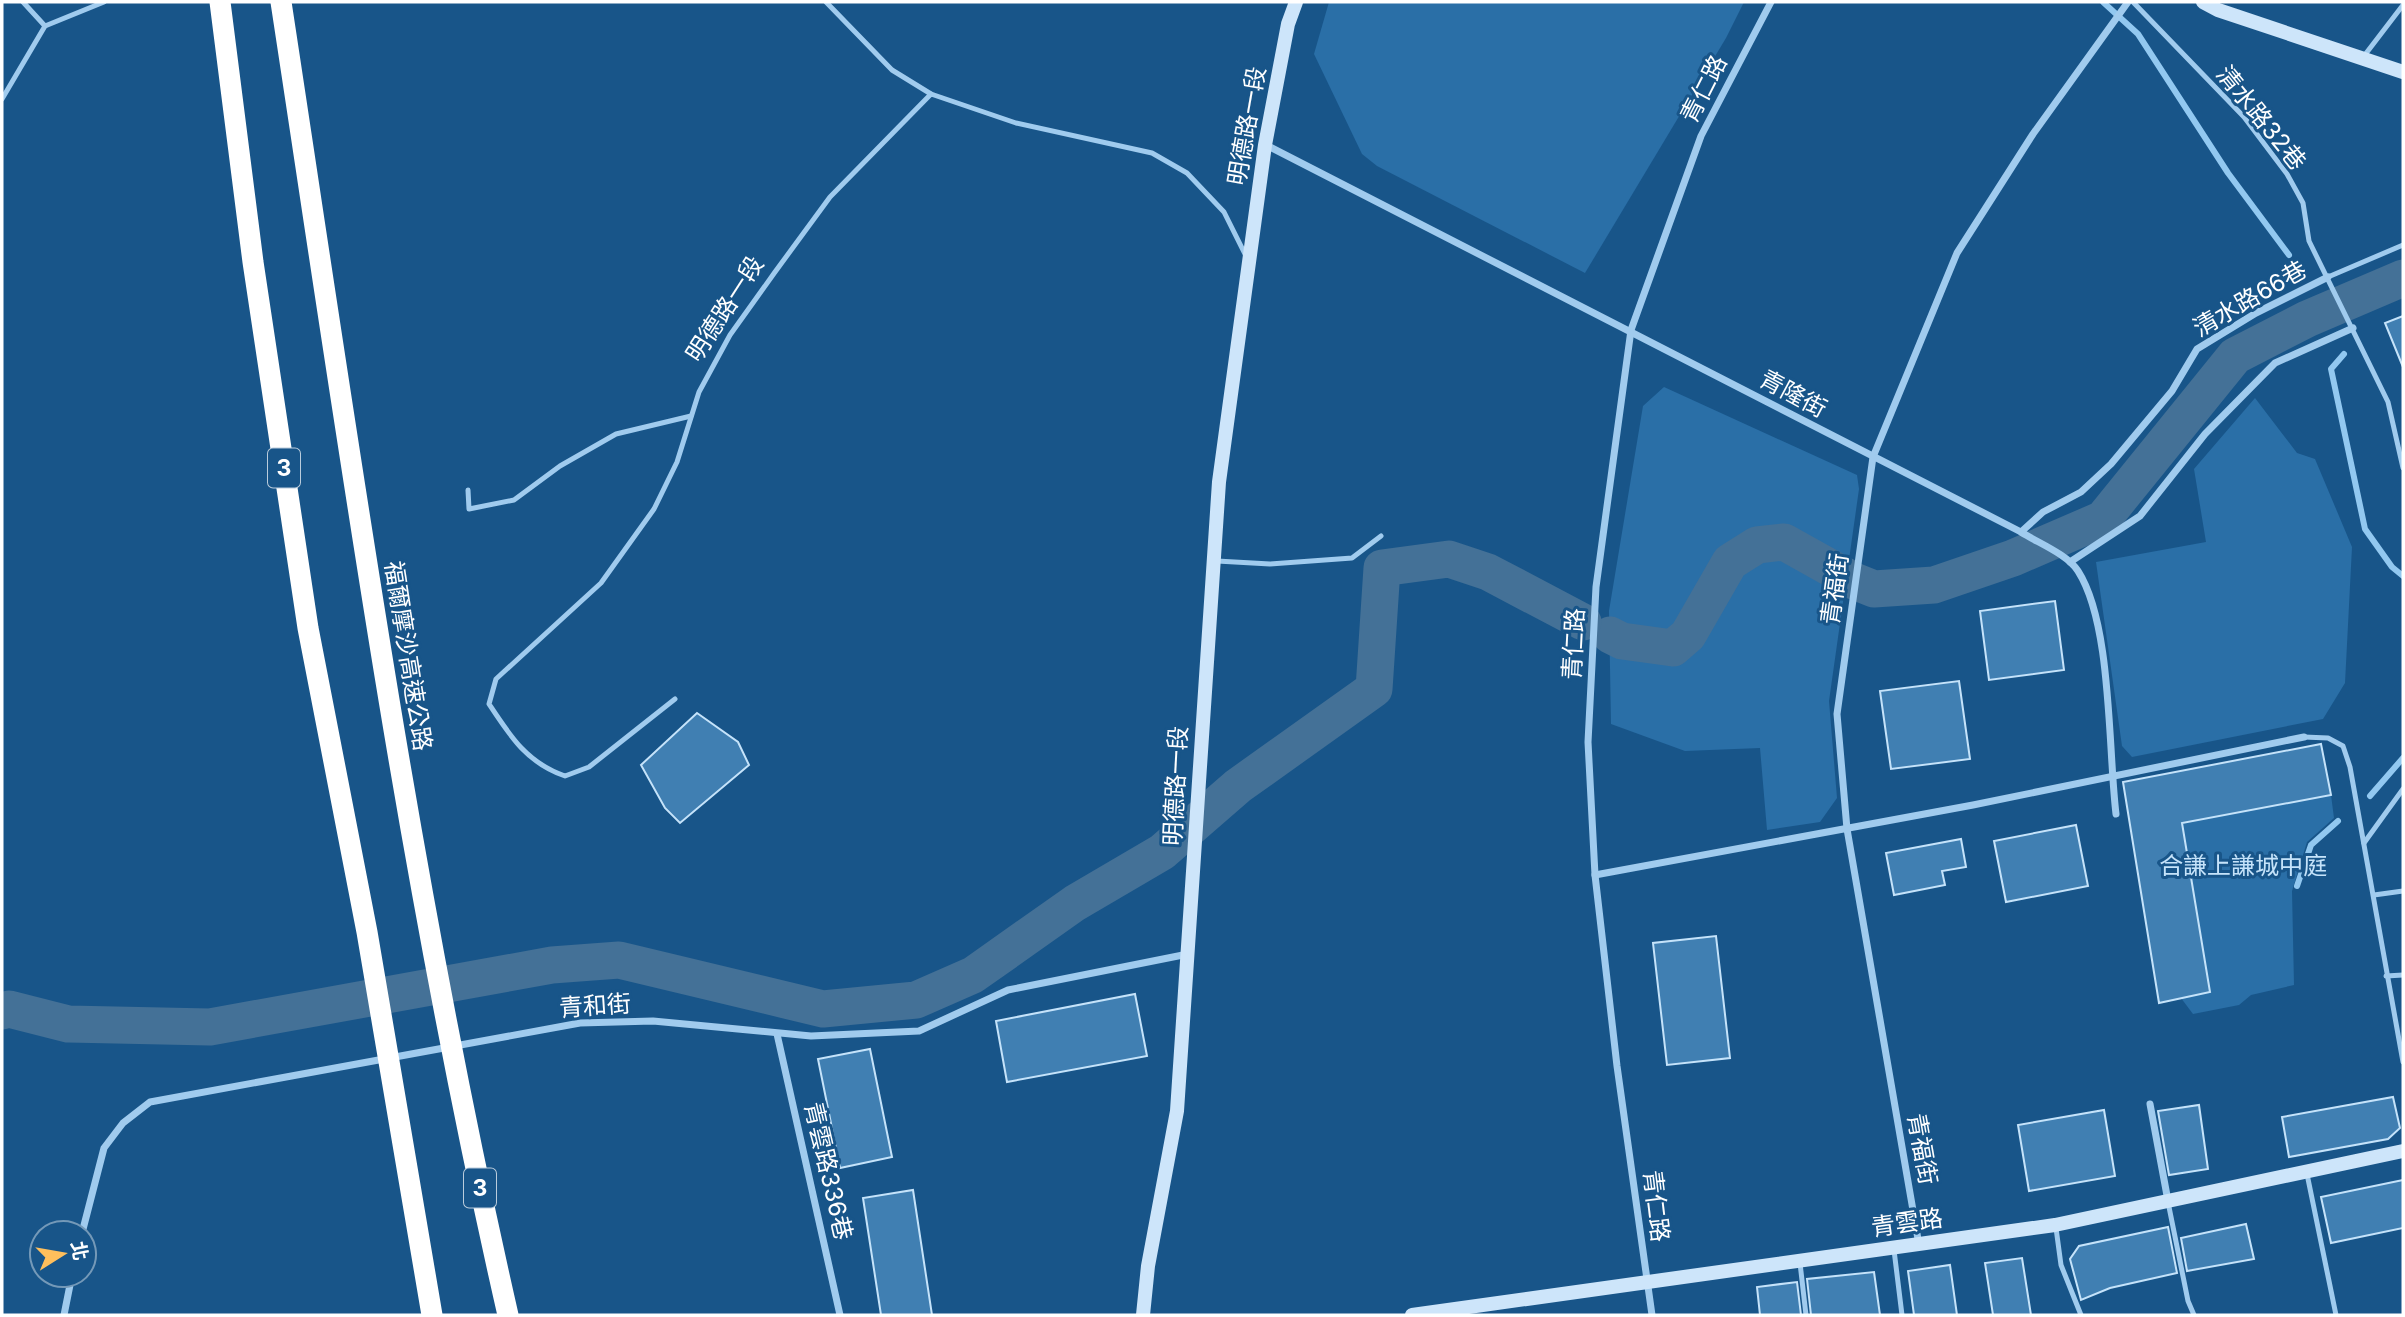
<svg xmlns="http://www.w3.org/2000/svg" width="2405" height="1317" viewBox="0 0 2405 1317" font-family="Inter,'Noto Sans TC',sans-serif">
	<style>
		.green { fill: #2a6fa7 }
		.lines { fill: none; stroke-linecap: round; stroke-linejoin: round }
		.stream { stroke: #92c8f0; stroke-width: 6 }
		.river { stroke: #447197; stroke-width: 37 }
		.building { fill: #407fb2; stroke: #c5e3fa; stroke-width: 2 }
		.lane { stroke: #a0cbee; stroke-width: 5 }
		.street { stroke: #a0cbee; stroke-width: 7 }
		.secondary { stroke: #cde5fa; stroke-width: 14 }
		.highway { stroke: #fff; stroke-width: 21 }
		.labels { text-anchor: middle; stroke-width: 6; stroke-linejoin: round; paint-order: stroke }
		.shield { fill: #185589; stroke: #baccdc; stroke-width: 2 }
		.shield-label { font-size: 23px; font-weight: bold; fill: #fff }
		.street-label { font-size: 24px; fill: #fff; stroke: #185589 }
		.park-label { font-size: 24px; fill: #c5e3fa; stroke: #185589 }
	</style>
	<rect width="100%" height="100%" fill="#185589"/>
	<g class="green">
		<polygon points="1329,2 1744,2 1726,38 1585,273 1377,166 1362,154 1314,54"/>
		<polygon points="1664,387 1857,475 1859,489 1829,701 1837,798 1820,822 1767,830 1760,748 1685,751 1611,724 1609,611 1643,406"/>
		<polygon points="2255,398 2297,453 2315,459 2352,547 2345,683 2323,719 2132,757 2122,746 2096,562 2206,542 2194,469"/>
		<polygon points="2331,795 2334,818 2307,842 2292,891 2294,985 2251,995 2239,1005 2193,1014 2181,998 2210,992 2182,823"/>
	</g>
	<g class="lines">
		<g class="stream">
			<polyline points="2103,2 2138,34 2228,173 2289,255"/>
			<polyline points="2344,354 2331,369 2365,529 2392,567 2403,576"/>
			<polyline points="2370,796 2403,758"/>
			<polyline points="2297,886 2311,845 2338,821"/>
		</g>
		<g class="river">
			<polyline points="1610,635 1622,641 1673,648 1688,635 1730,562 1757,545 1784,542 1854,581 1874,589 1934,585 2013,558 2103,519 2235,356 2307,319 2403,278"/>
			<polyline points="2,1011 9,1009 68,1024 210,1027 552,965 619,960 823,1009 916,1000 973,975 1075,903 1162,852 1238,786 1374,689 1382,568 1449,559 1488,572 1583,622"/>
		</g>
	</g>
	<g class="building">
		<polygon points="2403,316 2403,367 2385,323"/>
		<polygon points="2055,601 2064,670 1989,680 1980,611"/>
		<polygon points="1959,681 1970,759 1891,769 1880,691"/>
		<polygon points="697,713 738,742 749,765 680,823 665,808 641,765"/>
		<polygon points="2321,744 2331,795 2182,823 2210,992 2159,1003 2123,782"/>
		<polygon points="2076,825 2088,886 2006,902 1994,841"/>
		<polygon points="1961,839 1966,867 1942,871 1945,885 1894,895 1886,853"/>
		<polygon points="1716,936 1730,1058 1667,1065 1653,943"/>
		<polygon points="1135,994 1147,1056 1007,1082 996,1021"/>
		<polygon points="870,1049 892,1157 840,1168 818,1059"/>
		<polygon points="2393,1097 2400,1128 2388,1139 2289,1157 2282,1117"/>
		<polygon points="2199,1105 2208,1169 2169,1175 2158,1111"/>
		<polygon points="2104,1110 2115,1176 2029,1191 2018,1125"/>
		<polygon points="2403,1180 2403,1228 2331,1243 2321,1197"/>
		<polygon points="913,1190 932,1315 881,1315 863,1198"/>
		<polygon points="2246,1224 2254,1259 2187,1271 2181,1238"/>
		<polygon points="2168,1227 2177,1273 2110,1288 2081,1300 2070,1259 2079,1246"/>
		<polygon points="2022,1258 2031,1315 1993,1315 1985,1263"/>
		<polygon points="1950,1265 1957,1315 1914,1315 1908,1271"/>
		<polygon points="1874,1272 1880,1315 1811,1315 1807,1279"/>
		<polygon points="1797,1282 1801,1315 1760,1315 1757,1287"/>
	</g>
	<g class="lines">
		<g class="lane">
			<polyline points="23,2 45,26"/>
			<polyline points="826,2 892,70 931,94"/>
			<polyline points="2133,2 2244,117 2287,174 2303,203 2309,241 2388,402 2403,468"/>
			<polyline points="2364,56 2403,5"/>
			<polyline points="2,99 45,26 104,2"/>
			<polyline points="2328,277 2403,245"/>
			<polyline points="468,490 469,509 514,500 560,466 616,434 691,416"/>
			<polyline points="1217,561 1270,564 1352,558 1381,536"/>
			<path d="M675,699L589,767L565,776C527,763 510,736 489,704L496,679L601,583L654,509L677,462L699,392L730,335L775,272L830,197L931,94L1016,123L1152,153L1187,173L1224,212L1246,256"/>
			<polyline points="2304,737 2328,738 2343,746 2350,767 2403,1062"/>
			<polyline points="2364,843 2403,789"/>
			<polyline points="2374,895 2403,891"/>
			<polyline points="2386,976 2403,975"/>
			<polyline points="2307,1174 2336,1315"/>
			<polyline points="2168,1202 2188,1301 2194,1315"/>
			<polyline points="2056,1228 2061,1265 2081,1315"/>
			<polyline points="1894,1250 1902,1315"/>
			<polyline points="1800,1263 1806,1315"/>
		</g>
		<g class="street">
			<path d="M1266,145L2021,532C2038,543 2067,554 2078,571C2112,624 2108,748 2116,814"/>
			<polyline points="2021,532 2043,512 2081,492 2111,464 2172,391 2197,349 2256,313 2328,277"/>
			<polyline points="2070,562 2140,516 2205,434 2275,363 2353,328"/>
			<polyline points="1595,875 1973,805 2304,737"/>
			<polyline points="777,1034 840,1315"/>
			<polyline points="2150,1104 2168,1201"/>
			<polyline points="82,1233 104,1148 123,1123 150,1102 580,1023 653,1021 811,1036 919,1031 1008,990 1188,954"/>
			<polyline points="1919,1245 1847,829 1837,714 1873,457 1957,253 2033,134 2128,2"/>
			<polyline points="64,1315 72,1275"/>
			<polyline points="1652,1315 1617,1066 1595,875 1588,742 1596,587 1631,330 1701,136 1771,2"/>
		</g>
		<g class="secondary">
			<polyline points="2203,2 2218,10 2403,72"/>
			<polyline points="1143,1315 1148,1266 1177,1111 1219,482 1265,145 1288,24 1296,2"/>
			<polyline points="1412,1315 2055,1225 2403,1151"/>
		</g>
		<g class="highway">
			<polyline points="220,2 253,262 308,628 367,932 432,1315"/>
			<path d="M281,2C348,441 409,882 508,1315"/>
		</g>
	</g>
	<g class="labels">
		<g class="shield">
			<rect x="268" y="448.5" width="32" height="39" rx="5"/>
			<rect x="464" y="1168.5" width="32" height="39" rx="5"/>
		</g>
		<g class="shield-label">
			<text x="284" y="476">3</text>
			<text x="480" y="1196">3</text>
		</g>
		<g class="street-label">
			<text transform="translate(1704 89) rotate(-63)" y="8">青仁路</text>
			<text transform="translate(2261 118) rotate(51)" y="8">清水路32巷</text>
			<text transform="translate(1247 126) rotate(-80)" y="8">明德路一段</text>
			<text transform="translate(2250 299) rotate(-30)" y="8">清水路66巷</text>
			<text transform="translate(725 309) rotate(-57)" y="8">明德路一段</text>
			<text transform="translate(1793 394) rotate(28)" y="8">青隆街</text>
			<text transform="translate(1835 589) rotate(-82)" y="8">青福街</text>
			<text transform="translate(1574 644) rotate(-87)" y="8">青仁路</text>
			<text transform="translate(408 656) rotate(81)" y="8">福爾摩沙高速公路</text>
			<text transform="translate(1176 786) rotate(-87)" y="8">明德路一段</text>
			<text transform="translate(595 1006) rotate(-4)" y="8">青和街</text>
			<text transform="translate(1922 1149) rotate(80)" y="8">青福街</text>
			<text transform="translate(828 1171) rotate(77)" y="8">青雲路336巷</text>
			<text transform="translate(1656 1206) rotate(83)" y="8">青仁路</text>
			<text transform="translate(1907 1223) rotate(-8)" y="8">青雲路</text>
		</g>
		<g class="park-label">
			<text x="2243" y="874">合謙上謙城中庭</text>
		</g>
	</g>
	<rect width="2405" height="1317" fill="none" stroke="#ffffff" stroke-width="7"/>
	<g transform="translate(63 1254) rotate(79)"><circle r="33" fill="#185589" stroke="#7499b8" stroke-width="2"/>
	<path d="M0-5L12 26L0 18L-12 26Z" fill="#ffbf5c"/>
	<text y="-10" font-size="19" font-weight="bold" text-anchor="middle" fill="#ffffff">北</text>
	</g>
</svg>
